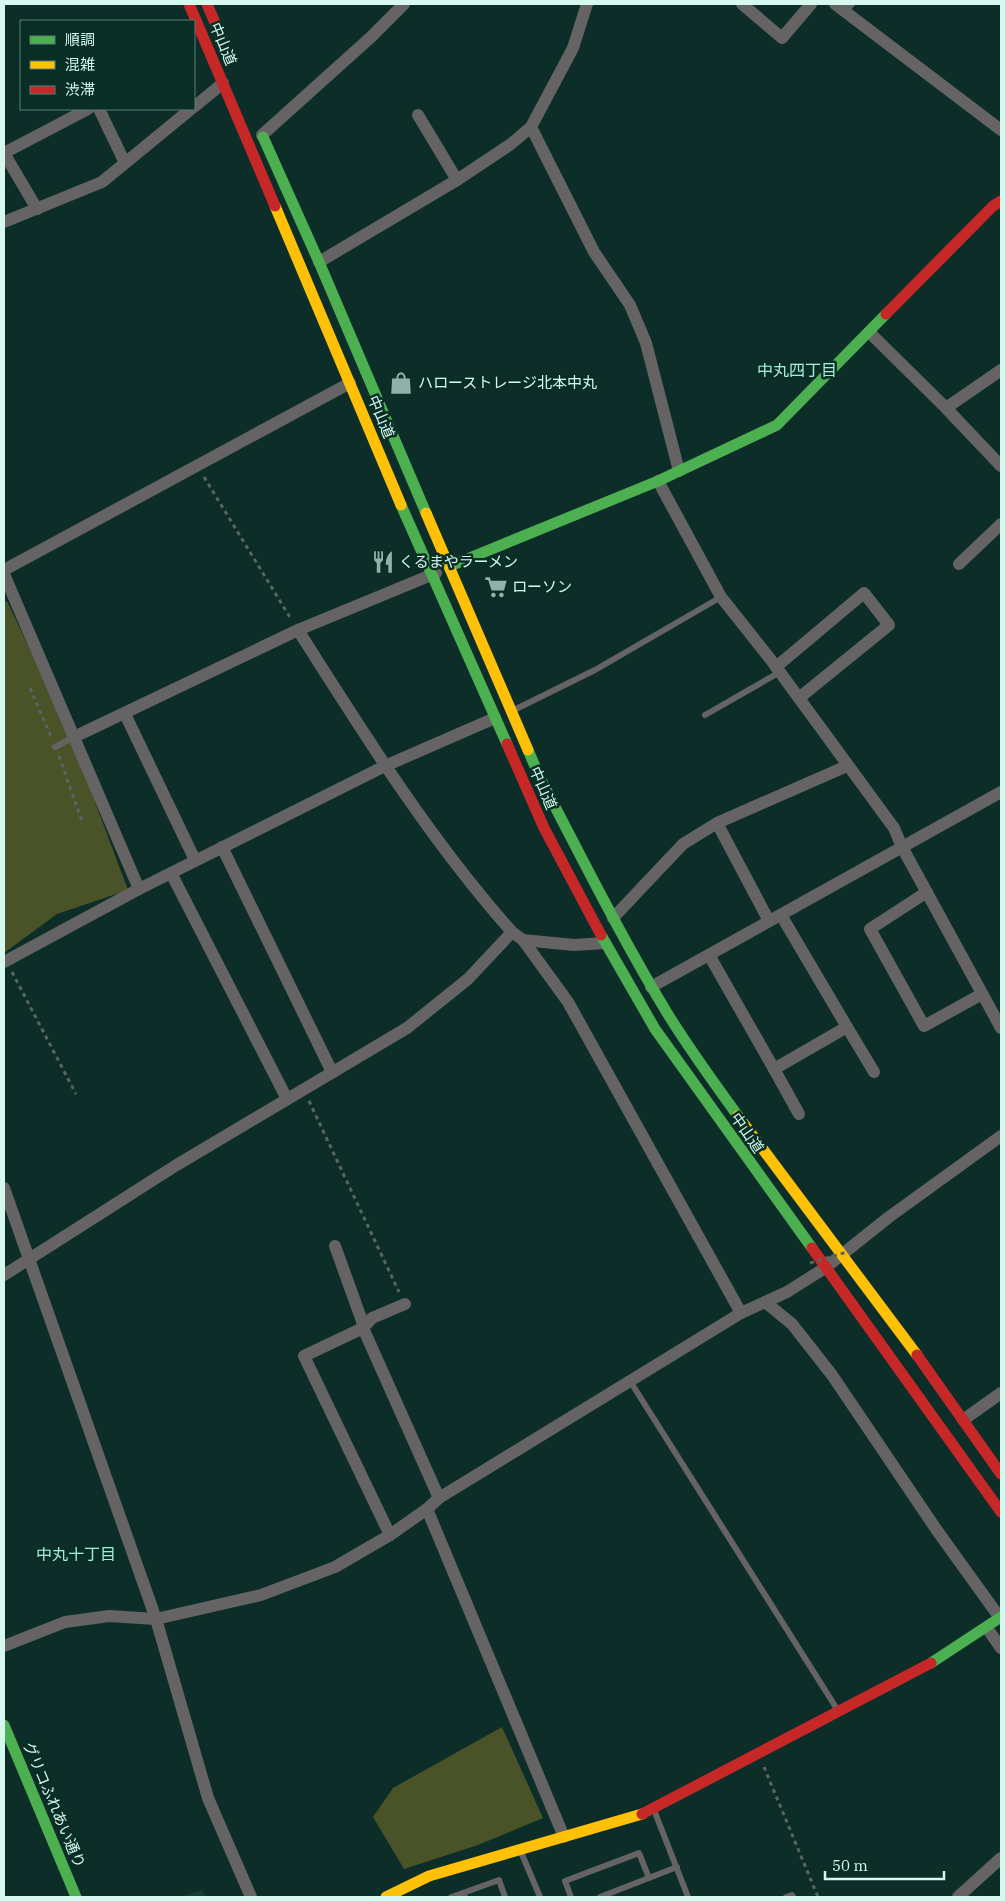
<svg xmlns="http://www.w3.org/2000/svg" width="1005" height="1901" viewBox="0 0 1005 1901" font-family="'IBM Plex Serif','Noto Sans JP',serif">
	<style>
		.built { fill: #133d33 }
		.green { fill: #4a5328 }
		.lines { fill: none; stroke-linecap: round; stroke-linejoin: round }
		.path { stroke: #5a6464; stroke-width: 3; stroke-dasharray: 4 4; stroke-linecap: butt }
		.lane { stroke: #656364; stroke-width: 6 }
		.street { stroke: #656364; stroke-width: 12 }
		.fast { stroke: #4caf50; stroke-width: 11 }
		.slow { stroke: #ffc107; stroke-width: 11 }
		.jam { stroke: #c62828; stroke-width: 11 }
		.path-bridge { stroke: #5a6464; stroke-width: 3; stroke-dasharray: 4 4; stroke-linecap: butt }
		.labels { text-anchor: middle; stroke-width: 5; stroke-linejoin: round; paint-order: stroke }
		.street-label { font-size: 15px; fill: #d7f8ee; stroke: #092e26 }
		.poi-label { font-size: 15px; fill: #d7f8ee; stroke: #092e26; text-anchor: start }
		.neighbourhood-label { font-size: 16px; fill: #a7ecd9; stroke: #092e26 }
	</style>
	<rect width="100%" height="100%" fill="#0d2e28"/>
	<polygon class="built" points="202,1890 206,1897 180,1897"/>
	<g class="green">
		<polygon points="7,601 68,730 128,890 57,914 4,953 4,603"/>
		<polygon points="502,1727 543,1818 478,1845 404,1869 373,1817 393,1788"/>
	</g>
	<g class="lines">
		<g class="path">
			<polyline points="204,477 291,619"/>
			<polyline points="30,688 52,739"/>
			<polyline points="59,756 83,824"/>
			<polyline points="12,972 76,1094"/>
			<polyline points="309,1101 399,1292"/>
			<polyline points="764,1767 818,1897"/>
		</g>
		<g class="lane">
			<polyline points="845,12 852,4"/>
			<polyline points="516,709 595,670 721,597"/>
			<polyline points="705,715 780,672"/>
			<polyline points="55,747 74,737"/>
			<polyline points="630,1381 837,1709"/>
			<polyline points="654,1810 688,1897"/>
			<polyline points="521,1852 540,1897"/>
			<polyline points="463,1893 499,1880 505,1897"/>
			<polyline points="451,1897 463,1893 465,1897"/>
			<polyline points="571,1897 565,1881 639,1853 649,1878"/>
			<polyline points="600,1897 677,1867"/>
			<polyline points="786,1897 792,1895 793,1897"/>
		</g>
		<g class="street">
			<polyline points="742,4 782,38 811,4"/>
			<polyline points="835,4 1001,130"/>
			<polyline points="194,107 223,83"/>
			<polyline points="99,109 125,163"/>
			<polyline points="418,115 457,180"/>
			<polyline points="531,127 594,252 630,305 646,343 679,471"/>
			<polyline points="262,135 371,37 404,4"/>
			<polyline points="37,209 4,153 88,109"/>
			<polyline points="4,222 102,182 191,109"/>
			<polyline points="319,262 457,180 511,144 531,127 573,48 587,4"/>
			<polyline points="869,332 946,408 1001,466"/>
			<polyline points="946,408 1001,370"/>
			<polyline points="658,481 721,597 771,660 894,828 902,847 1001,1028"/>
			<polyline points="959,564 1001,524"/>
			<polyline points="4,570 350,383"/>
			<polyline points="4,574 139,889"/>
			<path d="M298,630C364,734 430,840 512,932"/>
			<polyline points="776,667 864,593 889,625 799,698"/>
			<polyline points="125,714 195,860"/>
			<polyline points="74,737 298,630 436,573"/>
			<polyline points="717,823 769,921"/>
			<polyline points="222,847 332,1072"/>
			<polyline points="171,873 287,1099"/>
			<polyline points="927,892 870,929 924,1026 982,994"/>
			<polyline points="613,918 683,844 717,823 847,766"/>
			<polyline points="523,940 568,1002 741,1313 787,1292 825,1268 889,1217 1001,1136"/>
			<polyline points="709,955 774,1069 847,1027 781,915"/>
			<polyline points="4,962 139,889 385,766 495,718"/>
			<polyline points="651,987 1001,792"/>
			<polyline points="847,1027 874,1072"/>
			<polyline points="774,1069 799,1114"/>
			<polyline points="4,1188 156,1619 208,1798 251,1897"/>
			<polyline points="335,1246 362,1321 363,1328 439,1498"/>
			<polyline points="4,1275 175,1166 407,1028 468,979 512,932 523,940 574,945 605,943"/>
			<polyline points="765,1302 792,1324 832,1375 936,1529 1000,1618"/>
			<polyline points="963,1420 1001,1393"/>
			<polyline points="427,1509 564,1837"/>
			<polyline points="390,1535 304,1356 363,1328 372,1318 405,1304"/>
			<polyline points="987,1628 1001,1648"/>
			<polyline points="4,1646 65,1622 109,1616 156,1619 261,1595 335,1567 390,1535 427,1509 439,1498 741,1313"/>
			<polyline points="958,1897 1001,1858"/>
		</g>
		<g class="fast">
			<polyline points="263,137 319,262 426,513"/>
			<polyline points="401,505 507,744"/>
			<polyline points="450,566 658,481 777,425 886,314"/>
			<path d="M528,750L540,778C582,858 622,939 669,1016C690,1050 714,1083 738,1116"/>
			<polyline points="601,935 655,1029 812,1248"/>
			<polyline points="931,1663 1001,1617"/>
			<polyline points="4,1725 76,1897"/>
		</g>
		<g class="slow">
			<polyline points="275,206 401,505"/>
			<polyline points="426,513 528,750"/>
			<polyline points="738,1116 917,1355"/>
			<polyline points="386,1897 429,1876 642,1814"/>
		</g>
		<g class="jam">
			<polyline points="189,4 275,206"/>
			<polyline points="207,4 227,51"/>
			<polyline points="886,314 993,206 1001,201"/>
			<polyline points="507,744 544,828 601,935"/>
			<polyline points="812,1248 1001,1512"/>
			<polyline points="917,1355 1001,1474"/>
			<polyline points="642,1814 931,1663"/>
		</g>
		<polyline class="path-bridge" points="810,1263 857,1249"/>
	</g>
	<defs>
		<symbol id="shop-bare" viewBox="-9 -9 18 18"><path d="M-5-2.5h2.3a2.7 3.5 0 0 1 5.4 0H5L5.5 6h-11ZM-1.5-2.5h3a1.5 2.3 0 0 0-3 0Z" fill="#90b1a9" stroke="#092e26" stroke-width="2.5" paint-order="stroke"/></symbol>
		<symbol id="restaurant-bare" viewBox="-9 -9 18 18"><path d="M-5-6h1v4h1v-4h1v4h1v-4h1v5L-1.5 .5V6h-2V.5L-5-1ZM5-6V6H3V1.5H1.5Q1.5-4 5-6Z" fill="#90b1a9" stroke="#092e26" stroke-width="2.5" paint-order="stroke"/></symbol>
		<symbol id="supermarket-bare" viewBox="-9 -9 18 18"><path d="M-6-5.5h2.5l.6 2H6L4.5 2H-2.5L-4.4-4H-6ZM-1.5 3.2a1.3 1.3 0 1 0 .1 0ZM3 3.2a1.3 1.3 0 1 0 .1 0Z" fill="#90b1a9" stroke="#092e26" stroke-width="2.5" paint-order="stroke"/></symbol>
	</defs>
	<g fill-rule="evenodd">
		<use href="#shop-bare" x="385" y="367" width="32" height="32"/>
		<use href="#restaurant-bare" x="367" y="546" width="32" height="32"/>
		<use href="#supermarket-bare" x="480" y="571" width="32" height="32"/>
	</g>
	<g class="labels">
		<g class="street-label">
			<text transform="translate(223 44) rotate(67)" y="5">中山道</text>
			<text transform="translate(381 417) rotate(67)" y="5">中山道</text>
			<text transform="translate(543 788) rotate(66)" y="5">中山道</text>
			<text transform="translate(747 1133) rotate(55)" y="5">中山道</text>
			<text transform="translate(54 1805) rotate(67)" y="5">グリコふれあい通り</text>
		</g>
		<g class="poi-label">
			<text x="418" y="388">ハローストレージ北本中丸</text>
			<text x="399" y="567">くるまやラーメン</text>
			<text x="512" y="592">ローソン</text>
		</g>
		<g class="neighbourhood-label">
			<text x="797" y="376">中丸四丁目</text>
			<text x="76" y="1560">中丸十丁目</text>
		</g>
	</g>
	<rect width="1005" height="1901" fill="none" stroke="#d7f8ee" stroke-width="10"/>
	<rect x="20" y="20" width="175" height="90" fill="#092e26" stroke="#5b7f76"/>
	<rect x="30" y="36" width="25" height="8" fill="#4caf50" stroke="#5b7f76"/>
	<text x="65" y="45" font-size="15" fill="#d7f8ee">順調</text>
	<rect x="30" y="61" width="25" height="8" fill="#ffc107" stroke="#5b7f76"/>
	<text x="65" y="70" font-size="15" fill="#d7f8ee">混雑</text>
	<rect x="30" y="86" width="25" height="8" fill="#c62828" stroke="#5b7f76"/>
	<text x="65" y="95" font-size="15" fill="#d7f8ee">渋滞</text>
	<path d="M825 1871v8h119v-8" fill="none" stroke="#d7f8ee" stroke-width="2.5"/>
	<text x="832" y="1871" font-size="15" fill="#d7f8ee" stroke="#092e26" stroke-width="4" paint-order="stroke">50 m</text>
</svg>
